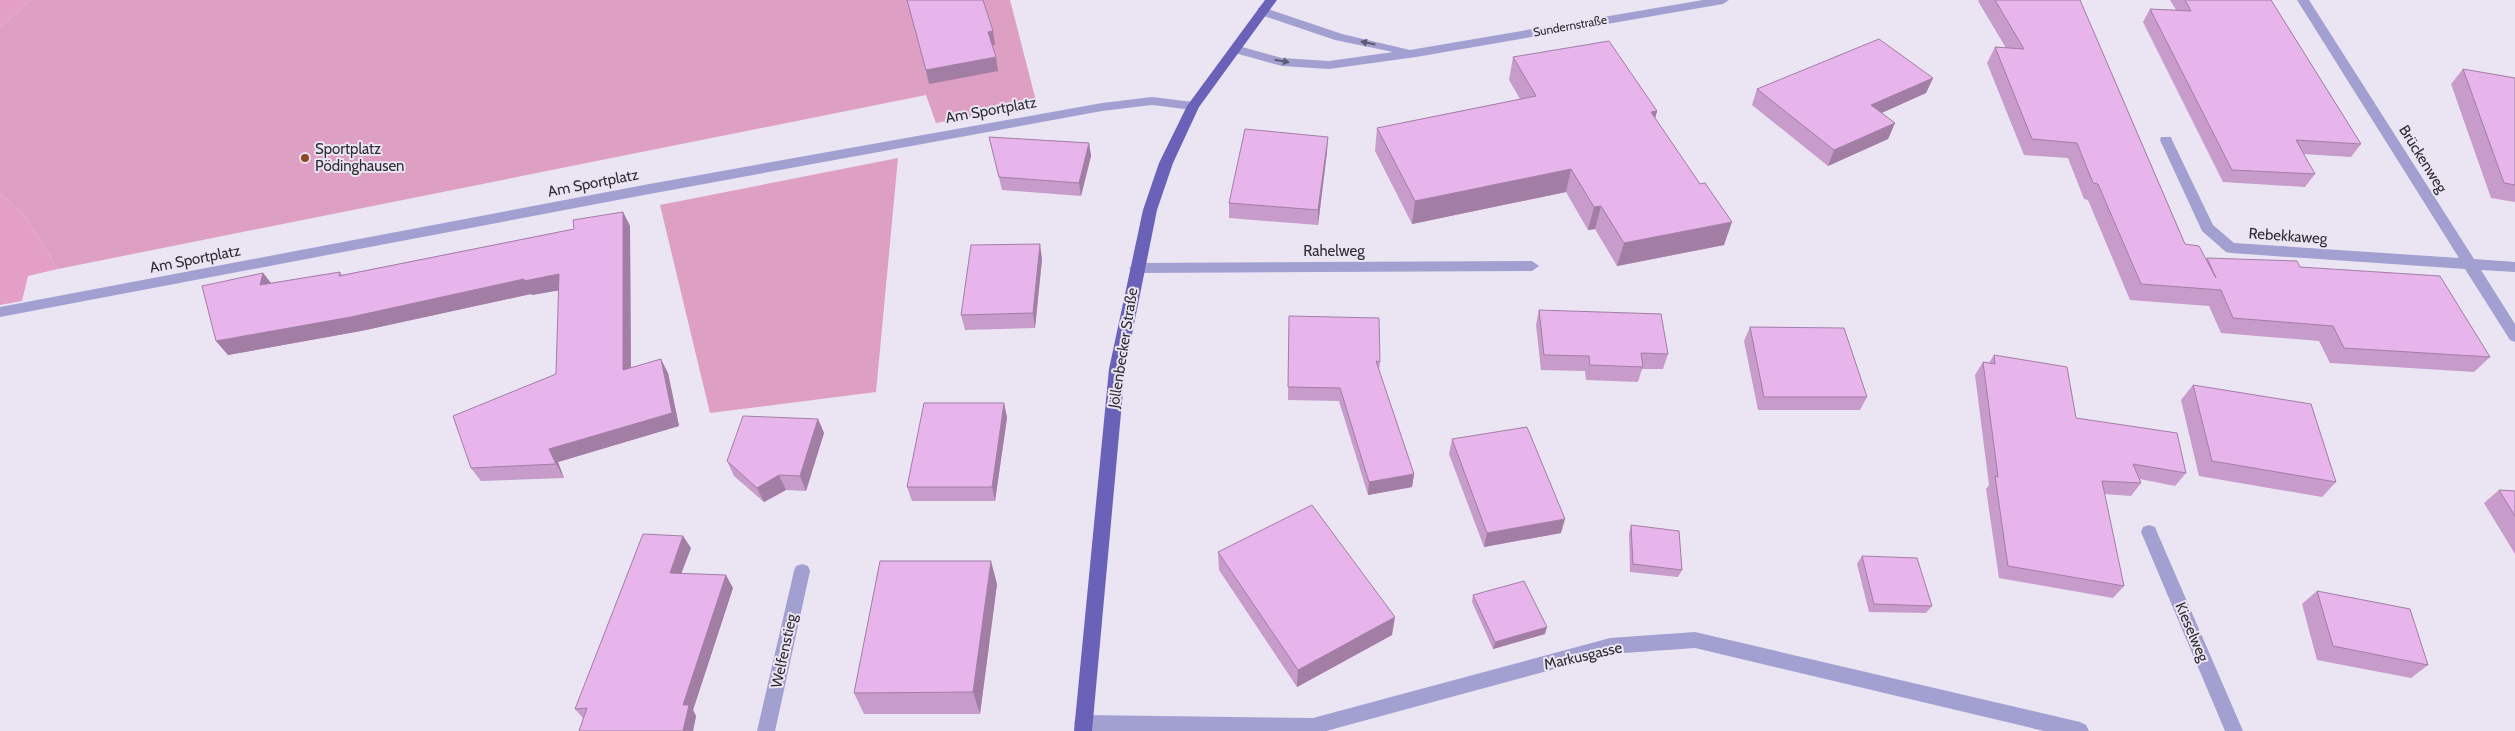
<svg xmlns="http://www.w3.org/2000/svg" width="2515" height="731" viewBox="0 0 2515 731" font-family="Cabin,sans-serif">
	<style>
		.green { fill: #dda0c3 }
		.forest { fill: #e39fc6 }
		.lines { fill: none; stroke-linecap: round; stroke-linejoin: round }
		.minor { fill: #a1a0d0; fill-rule: evenodd }
		.major { fill: #6962b8; fill-rule: evenodd }
		.wall { fill: #c79bca }
		.shaded-wall { fill: #a27ea4 }
		.building { fill: #e7b4eb; stroke: #a27ea4 }
		.oneway { fill: #5d5c72 }
		.poi-dot { fill: #904827; stroke: #eae4f3; stroke-width: 2 }
		.labels { text-anchor: middle; stroke-width: 4; stroke-linejoin: round; paint-order: stroke }
		.far-street-label { font-size: 12px; fill: #302e33; stroke: #eae4f3 }
		.street-label { font-size: 15px; fill: #302e33; stroke: #eae4f3 }
		.poi-label { font-size: 15px; fill: #302e33; stroke: #eae4f3; text-anchor: start }
	</style>
	<rect width="100%" height="100%" fill="#eae4f3"/>
	<g class="green">
		<polygon points="31,0 1010,0 1037,105 936,123 926,95 58,269 24,215 0,193 0,27"/>
		<polygon points="898,158 876,392 710,413 660,205"/>
	</g>
	<g class="forest">
		<polygon points="0,0 31,0 0,27"/>
		<polygon points="0,193 24,215 58,269 28,276 22,301 0,305"/>
	</g>
	<g class="lines">
		<g class="minor">
			<polygon points="1703,0 1729,0 1723,4 1416,57 1329,69 1282,66 1231,52 1229,49 1235,45 1282,58 1329,61 1393,52 1335,40 1258,14 1258,8 1262,7 1342,34 1410,50"/>
			<polygon points="2297,0 2309,0 2474,259 2515,262 2515,272 2481,270 2515,324 2515,342 2510,340 2465,269 2231,253 2226,252 2202,231 2160,140 2161,137 2171,137 2172,140 2213,225 2234,243 2459,258"/>
			<polygon points="1152,97 1193,102 1199,106 1193,110 1152,105 1102,111 644,195 0,317 0,307 644,185 1102,103"/>
			<polygon points="1532,261 1539,266 1532,271 1136,273 1129,268 1136,263"/>
			<polygon points="2149,525 2155,527 2157,532 2243,731 2225,731 2141,532 2143,527"/>
			<polygon points="802,564 808,566 810,571 775,731 757,731 794,571 796,566"/>
			<polygon points="1695,632 2080,722 2086,725 2089,731 2044,731 1695,648 1610,654 1326,731 1082,731 1077,729 1074,723 1077,717 1083,715 1313,718 1610,638"/>
		</g>
		<polygon class="major" points="1265,0 1277,0 1199,107 1173,163 1157,210 1125,369 1092,731 1074,731 1109,369 1143,210 1159,163 1187,106"/>
	</g>
	<g class="wall">
		<polygon points="907,0 983,0 995,45 992,45 998,71 929,84"/>
		<polygon points="1979,0 2080,0 2185,244 2207,259 2207,258 2300,267 2490,357 2474,372 2330,363 2319,341 2221,333 2209,306 2130,300 2088,200 2084,199 2068,158 2024,155 1987,63 1995,47 2006,48 1978,1"/>
		<polygon points="2170,0 2271,0 2361,144 2351,157 2303,154 2315,174 2305,187 2223,182 2143,22 2150,9 2176,10"/>
		<polygon points="1513,57 1657,111 1655,118 1724,245 1617,266 1595,229 1588,230 1566,192 1412,224 1375,151 1377,128 1520,99 1509,80"/>
		<polygon points="2463,69 2515,78 2515,202 2491,198 2451,84"/>
		<polygon points="1933,78 1926,93 1881,113 1895,123 1888,139 1828,166 1752,105 1757,89"/>
		<polygon points="989,137 1089,143 1091,156 1081,196 1002,190"/>
		<polygon points="1327,152 1318,225 1229,218 1229,203"/>
		<polygon points="623,212 630,226 631,368 668,373 679,426 558,462 564,478 481,481 471,468 556,374 559,290 532,295 531,294 361,331 228,355 216,341 263,273 271,283 340,272 342,275 574,229"/>
		<polygon points="1042,259 1035,328 965,330 961,315"/>
		<polygon points="1539,310 1668,354 1663,369 1642,369 1638,382 1586,380 1585,371 1541,370 1536,325"/>
		<polygon points="1289,316 1380,362 1379,371 1414,474 1412,487 1368,495 1339,401 1288,400"/>
		<polygon points="1750,327 1867,397 1860,410 1758,410 1744,341"/>
		<polygon points="1994,355 2076,418 2186,473 2175,486 2140,479 2141,483 2131,496 2104,494 2124,586 2113,598 1999,578 1986,489 1989,485 1975,375 1983,362 1989,363"/>
		<polygon points="2193,385 2336,482 2322,497 2199,476 2181,400"/>
		<polygon points="1004,403 1007,418 995,501 912,501 907,487"/>
		<polygon points="818,419 824,433 806,491 786,490 764,502 734,476 727,461"/>
		<polygon points="1452,439 1561,533 1484,547 1449,454"/>
		<polygon points="2499,490 2515,491 2515,554 2484,503"/>
		<polygon points="1631,525 1682,570 1678,577 1630,572 1629,533"/>
		<polygon points="691,548 681,573 733,588 693,710 696,716 693,731 579,731 583,718 575,709"/>
		<polygon points="1218,552 1392,635 1297,687 1219,570"/>
		<polygon points="1862,556 1932,606 1926,613 1869,612 1857,564"/>
		<polygon points="997,584 980,714 864,714 854,693"/>
		<polygon points="2317,591 2428,665 2411,678 2317,660 2302,604"/>
		<polygon points="1473,595 1545,634 1493,649 1472,602"/>
	</g>
	<g class="shaded-wall">
		<polygon points="993,31 995,45 990,45 988,32"/>
		<polygon points="996,57 998,71 929,84 926,70"/>
		<polygon points="1933,78 1926,93 1864,121 1871,105"/>
		<polygon points="1657,111 1651,134 1651,112"/>
		<polygon points="1895,123 1888,139 1828,166 1834,150"/>
		<polygon points="1328,137 1327,152 1318,225 1318,210"/>
		<polygon points="1089,143 1091,156 1081,196 1079,183"/>
		<polygon points="1571,169 1566,192 1412,224 1415,201"/>
		<polygon points="1601,206 1595,229 1588,230 1594,207"/>
		<polygon points="623,212 630,226 631,383 623,370"/>
		<polygon points="1732,222 1724,245 1617,266 1624,243"/>
		<polygon points="1040,244 1042,259 1035,328 1033,313"/>
		<polygon points="263,273 274,287 260,285"/>
		<polygon points="559,274 567,289 532,295 531,294 361,331 228,355 216,341 524,279"/>
		<polygon points="661,359 668,373 679,426 558,462 564,478 556,464 549,449"/>
		<polygon points="1004,403 1007,418 995,501 992,487"/>
		<polygon points="818,419 824,433 806,491 800,476"/>
		<polygon points="1414,474 1412,487 1368,495 1369,482"/>
		<polygon points="779,475 786,490 764,502 757,488"/>
		<polygon points="1565,519 1561,533 1484,547 1487,533"/>
		<polygon points="683,536 691,548 677,585 670,573"/>
		<polygon points="991,561 997,584 980,714 973,692"/>
		<polygon points="726,575 733,588 693,710 696,716 693,731 683,731 683,705"/>
		<polygon points="1395,617 1392,635 1297,687 1298,670"/>
		<polygon points="1547,627 1545,634 1493,649 1495,642"/>
	</g>
	<g class="building">
		<polygon points="907,0 983,0 993,31 988,32 996,57 926,70"/>
		<polygon points="1995,0 2080,0 2185,244 2199,246 2216,278 2207,258 2297,261 2300,267 2440,276 2490,357 2344,348 2333,326 2233,318 2221,290 2141,284 2098,184 2093,183 2077,143 2032,139 1995,47 2024,49"/>
		<polygon points="2185,0 2271,0 2361,144 2296,140 2315,174 2232,170 2150,9 2191,11"/>
		<polygon points="1879,39 1933,78 1871,105 1895,123 1834,150 1757,89"/>
		<polygon points="1609,41 1657,111 1651,112 1700,184 1705,183 1732,222 1624,243 1601,206 1594,207 1571,169 1415,201 1377,128 1536,96 1513,57"/>
		<polygon points="2463,69 2515,78 2515,185 2504,183"/>
		<polygon points="1245,129 1328,137 1318,210 1229,203"/>
		<polygon points="989,137 1089,143 1079,183 999,177"/>
		<polygon points="623,212 623,370 661,359 672,413 549,449 556,464 471,468 453,416 556,374 559,274 524,281 524,279 351,317 216,341 202,286 263,273 260,285 340,272 339,276 574,229 573,220"/>
		<polygon points="1040,244 1033,313 961,315 971,245"/>
		<polygon points="1539,310 1661,314 1668,354 1641,353 1643,367 1590,365 1589,356 1544,355"/>
		<polygon points="1289,316 1379,318 1380,362 1376,361 1414,474 1369,482 1340,388 1288,387"/>
		<polygon points="1750,327 1844,328 1867,397 1764,397"/>
		<polygon points="1994,355 2067,367 2076,418 2177,433 2186,473 2133,464 2141,483 2102,481 2124,586 2008,566 1995,476 1998,477 1983,362 1995,364"/>
		<polygon points="2193,385 2311,404 2336,482 2212,461"/>
		<polygon points="924,403 1004,403 992,487 907,487"/>
		<polygon points="743,416 818,419 800,476 779,475 757,488 727,461"/>
		<polygon points="1527,427 1565,519 1487,533 1452,439"/>
		<polygon points="2499,490 2515,491 2515,516"/>
		<polygon points="1312,505 1395,617 1298,670 1218,552"/>
		<polygon points="1631,525 1679,531 1682,570 1633,564"/>
		<polygon points="643,534 683,536 670,573 726,575 683,705 689,705 683,731 579,731 587,708 575,709"/>
		<polygon points="1862,556 1917,558 1932,606 1874,604"/>
		<polygon points="880,561 991,561 973,692 854,693"/>
		<polygon points="1524,581 1547,627 1495,642 1473,595"/>
		<polygon points="2317,591 2410,609 2428,665 2333,646"/>
	</g>
	<defs><path id="oneway-solid" d="M-6-.8H1V-3.2L6.5 0L1 3.2V.8H-6Z" transform="scale(1.25)"/></defs>
	<g class="oneway">
		<use href="#oneway-solid" transform="translate(1368 43) rotate(-168)"/>
		<use href="#oneway-solid" transform="translate(1282 61) rotate(10)"/>
	</g>
	<circle class="poi-dot" cx="305" cy="158" r="5"/>
	<g class="labels">
		<g class="far-street-label">
			<text transform="translate(1570 26) rotate(-10)" y="4">Sundernstraße</text>
		</g>
		<g class="street-label">
			<text transform="translate(991 110) rotate(-10)" y="5">Am Sportplatz</text>
			<text transform="translate(2423 159) rotate(58)" y="5">Brückenweg</text>
			<text transform="translate(593 183) rotate(-11)" y="5">Am Sportplatz</text>
			<text transform="translate(2288 236) rotate(4)" y="5">Rebekkaweg</text>
			<text x="1334" y="256">Rahelweg</text>
			<text transform="translate(195 259) rotate(-11)" y="5">Am Sportplatz</text>
			<text transform="translate(1123 348) rotate(-81)" y="5">Jöllenbecker Straße</text>
			<text transform="translate(2192 632) rotate(67)" y="5">Kieselweg</text>
			<text transform="translate(784 651) rotate(-78)" y="5">Welfenstieg</text>
			<text transform="translate(1583 656) rotate(-13)" y="5">Markusgasse</text>
		</g>
		<g class="poi-label">
			<text x="315" y="154">Sportplatz<tspan x="315" dy="17">Pödinghausen</tspan></text>
		</g>
	</g>
</svg>
